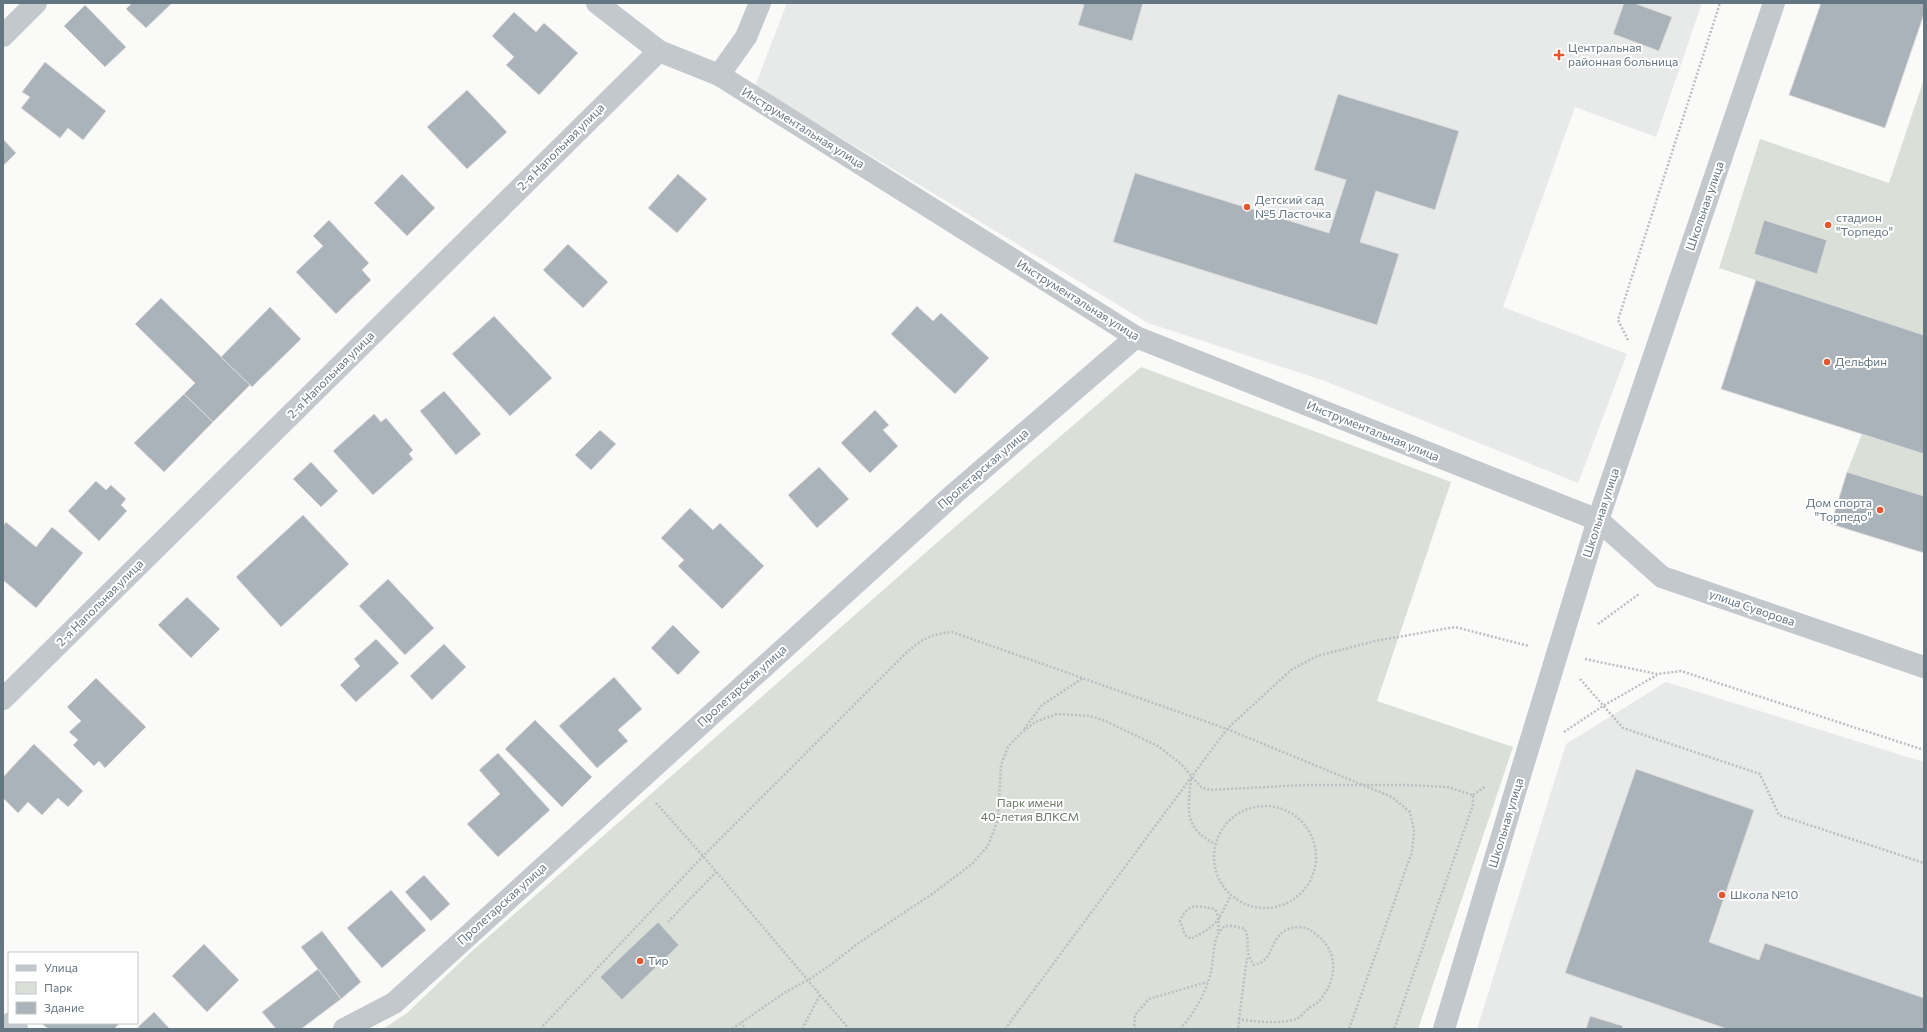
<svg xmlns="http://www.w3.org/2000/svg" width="1927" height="1032" viewBox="0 0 1927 1032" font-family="Commissioner,sans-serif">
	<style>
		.built { fill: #e8e9e9 }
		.green { fill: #dadfd7 }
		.building { fill: #aab3b9; stroke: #dcdcda }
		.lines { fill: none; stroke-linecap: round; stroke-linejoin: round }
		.path { stroke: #bbbfc2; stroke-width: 2.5; stroke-dasharray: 2 2; stroke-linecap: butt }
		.minor { stroke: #c3c8cc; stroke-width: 22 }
		.poi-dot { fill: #e4572e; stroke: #fff; stroke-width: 1.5 }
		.labels { text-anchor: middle; stroke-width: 4; stroke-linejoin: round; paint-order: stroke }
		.poi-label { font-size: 12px; fill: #657683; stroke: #fff; text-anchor: start }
		.street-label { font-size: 12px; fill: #657683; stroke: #fff }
		.park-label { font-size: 12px; fill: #687a64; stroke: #fff }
	</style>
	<rect width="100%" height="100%" fill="#fafaf8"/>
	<g class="built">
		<polygon points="787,3 1702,3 1656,137 1575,107 1503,307 1627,354 1578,483 1325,381 1148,323 755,86"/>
		<polygon points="1666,682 1924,762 1924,1029 1477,1029 1566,744"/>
	</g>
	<g class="green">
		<polygon points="1924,79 1924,335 1719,268 1760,139 1889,183"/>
		<polygon points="1141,367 1451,482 1377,701 1513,747 1418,1029 383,1029 407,1013 471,952 948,533"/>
		<polygon points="1862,434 1924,454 1924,496 1847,472"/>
	</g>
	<g class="building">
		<polygon points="132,3 172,3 146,28 126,9"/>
		<polygon points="1077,3 1143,3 1132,41 1078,25 1084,5"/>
		<polygon points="1624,3 1634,3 1672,17 1659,51 1613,34"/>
		<polygon points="1821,3 1924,3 1924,14 1885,128 1789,95"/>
		<polygon points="85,5 126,47 105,67 64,26"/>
		<polygon points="514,12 536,32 544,23 578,53 539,95 506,65 514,57 492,36"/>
		<polygon points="45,62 106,111 83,140 68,128 60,138 21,108 30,97 22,92"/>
		<polygon points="467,90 507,132 467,169 427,127"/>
		<polygon points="1338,94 1459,131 1435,210 1376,191 1360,242 1399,254 1377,325 1113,242 1135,173 1329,233 1346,180 1314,170"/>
		<polygon points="3,139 16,153 3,166"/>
		<polygon points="402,174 435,208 407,236 374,203"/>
		<polygon points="678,174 707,199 677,233 648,208"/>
		<polygon points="329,220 369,263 362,270 371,280 336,314 296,272 323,246 313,236"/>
		<polygon points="1764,220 1827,240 1817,274 1754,254"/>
		<polygon points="568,244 608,282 583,308 543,270"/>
		<polygon points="1756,280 1924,335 1924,454 1721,389"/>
		<polygon points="161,298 250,385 213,422 184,394 195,383 135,324"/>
		<polygon points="917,306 933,321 941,313 989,358 955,394 891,334"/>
		<polygon points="270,307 301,339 252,387 221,357"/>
		<polygon points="494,316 552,378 510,416 452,354"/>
		<polygon points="444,391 481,434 456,455 420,411"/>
		<polygon points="184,394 213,422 164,472 134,443"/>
		<polygon points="875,410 889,425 883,430 898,446 870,473 841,443"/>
		<polygon points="374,414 381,422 386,418 413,450 409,454 413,459 373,495 333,451"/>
		<polygon points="600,430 616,444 591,470 575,455"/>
		<polygon points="311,462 338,491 321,507 293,479"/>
		<polygon points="819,467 849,499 817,528 788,495"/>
		<polygon points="1847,472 1924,496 1924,553 1831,524"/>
		<polygon points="96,481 106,490 111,485 126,499 121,505 127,511 99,541 68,511"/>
		<polygon points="690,508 713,530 720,523 764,566 722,609 678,566 684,560 661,538"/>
		<polygon points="303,515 349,564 281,627 236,577"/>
		<polygon points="6,522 36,547 52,527 83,553 36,608 3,580 3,526"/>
		<polygon points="388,579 434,628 405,655 359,606"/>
		<polygon points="187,597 220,629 191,658 158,625"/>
		<polygon points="673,625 700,652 678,675 651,648"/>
		<polygon points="376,639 399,663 356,702 340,685 360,666 354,659"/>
		<polygon points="444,644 466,667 432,700 410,676"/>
		<polygon points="614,677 642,709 618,730 628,741 597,768 559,726"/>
		<polygon points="96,678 146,727 105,768 99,761 94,766 73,745 78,740 69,732 81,721 67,707"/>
		<polygon points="535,720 592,777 562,807 505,749"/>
		<polygon points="34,744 83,791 68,807 58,798 42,815 28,802 18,813 3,798 3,777"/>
		<polygon points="498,753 550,810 498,857 467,824 500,794 479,770"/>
		<polygon points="1636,769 1754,810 1709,942 1759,960 1765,943 1924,998 1924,1029 1727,1029 1565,973"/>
		<polygon points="424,875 450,904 431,921 405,892"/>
		<polygon points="391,890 426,930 382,968 347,928"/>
		<polygon points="658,922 679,945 622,1000 600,977"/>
		<polygon points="322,931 361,982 341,999 301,947"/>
		<polygon points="204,944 239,980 207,1012 172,976"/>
		<polygon points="318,969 341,999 301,1029 276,1029 262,1012"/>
		<polygon points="154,1012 170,1029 139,1029 138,1027"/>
		<polygon points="1590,1016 1623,1026 1622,1029 1586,1029"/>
		<polygon points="45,1023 120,1023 114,1029 49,1029 43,1025"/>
	</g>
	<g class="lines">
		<g class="path">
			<polyline points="1628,340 1618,320 1720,3"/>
			<polyline points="1598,624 1639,594"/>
			<polyline points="1585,659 1657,674 1681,671 1924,750"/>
			<polyline points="1580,679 1623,728 1760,774 1779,815 1924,863"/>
			<polyline points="1024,729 1042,705 1083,678"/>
			<polyline points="1564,732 1603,706 1657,675"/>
			<path d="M1191,779C1188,810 1183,827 1215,844"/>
			<polyline points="1473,795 1486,786"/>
			<polyline points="656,803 703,856 849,1029"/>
			<circle cx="1265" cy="857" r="51"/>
			<polyline points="668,922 716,872"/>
			<path d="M1218,931L1219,918L1215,909C1198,906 1188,902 1180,921L1185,935L1191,939C1218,925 1218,921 1231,895"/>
			<polyline points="1239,1019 1247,958"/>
			<polyline points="742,1021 744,1029"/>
			<path d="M540,1029L703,856L908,651C924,638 932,634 952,632L1227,729L1392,797L1410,812L1414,831L1412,852L1349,1029"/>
			<polyline points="732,1029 784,993 808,980 829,966 860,942 935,892 973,863 988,846 998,819 1001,765 1008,747 1020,734 1035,722 1057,714 1090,716 1103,720 1158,746 1181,764 1201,787 1210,790 1304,785 1406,785 1447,787 1473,795 1473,805 1394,1029"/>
			<polyline points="802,1029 820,995"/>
			<polyline points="1005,1029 1227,729 1291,670 1317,656 1375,641 1455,627 1529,646"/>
			<polyline points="1136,1029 1134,1027 1135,1015 1149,999 1207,982"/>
			<path d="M1180,1029C1194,1014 1206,992 1211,972C1215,955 1211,937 1225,926H1233L1245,929C1251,943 1243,951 1254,965C1278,961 1266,929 1299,927C1307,927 1312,931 1318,936C1339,953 1337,980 1320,1000C1317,1004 1311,1006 1308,1009C1304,1012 1301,1017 1296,1019C1283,1024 1252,1022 1239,1019L1238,1029"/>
		</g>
		<g class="minor">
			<polyline points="597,3 659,51 719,75 1136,337 1598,520 1662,577 1924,667"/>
			<polyline points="3,36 36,3"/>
			<polyline points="719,75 746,37 760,3"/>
			<polyline points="3,699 659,51"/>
			<polyline points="11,1023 17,1029"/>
			<polyline points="344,1029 394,1003 954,494 1136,337"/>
			<polyline points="1444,1029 1525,759 1598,520 1774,3"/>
		</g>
	</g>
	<g class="poi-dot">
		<path d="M1557 49h4v4h4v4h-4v4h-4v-4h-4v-4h4z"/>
		<circle cx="1247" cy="207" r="4"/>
		<circle cx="1828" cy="225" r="4"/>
		<circle cx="1827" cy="362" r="4"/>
		<circle cx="1880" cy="510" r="4"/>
		<circle cx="1722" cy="895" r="4"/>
		<circle cx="640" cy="961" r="4"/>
	</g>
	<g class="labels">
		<g class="poi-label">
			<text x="1568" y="52">Центральная<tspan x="1568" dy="14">районная больница</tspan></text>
			<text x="1255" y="204">Детский сад<tspan x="1255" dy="14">№5 Ласточка</tspan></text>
			<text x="1836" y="222">стадион<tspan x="1836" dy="14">"Торпедо"</tspan></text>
			<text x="1835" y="366">Дельфин</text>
			<text x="1872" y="507" text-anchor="end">Дом спорта<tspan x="1872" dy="14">"Торпедо"</tspan></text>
			<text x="1730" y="899">Школа №10</text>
			<text x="648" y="965">Тир</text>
		</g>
		<g class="street-label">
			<text transform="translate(803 128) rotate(32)" y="4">Инструментальная улица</text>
			<text transform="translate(561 147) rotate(-45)" y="4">2-я Напольная улица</text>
			<text transform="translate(1705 206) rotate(-71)" y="4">Школьная улица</text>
			<text transform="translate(1078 300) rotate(32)" y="4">Инструментальная улица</text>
			<text transform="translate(331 375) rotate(-45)" y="4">2-я Напольная улица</text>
			<text transform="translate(1373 431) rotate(22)" y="4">Инструментальная улица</text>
			<text transform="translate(983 469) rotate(-41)" y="4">Пролетарская улица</text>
			<text transform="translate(1601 513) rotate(-72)" y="4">Школьная улица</text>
			<text transform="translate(100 603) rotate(-45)" y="4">2-я Напольная улица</text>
			<text transform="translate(1752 608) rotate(19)" y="4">улица Суворова</text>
			<text transform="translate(742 686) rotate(-42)" y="4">Пролетарская улица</text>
			<text transform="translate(1506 823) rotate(-73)" y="4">Школьная улица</text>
			<text transform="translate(502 904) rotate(-42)" y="4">Пролетарская улица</text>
		</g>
		<g class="park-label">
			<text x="1030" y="807">Парк имени<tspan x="1030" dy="14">40-летия ВЛКСМ</tspan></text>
		</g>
	</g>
	<rect width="1927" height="1032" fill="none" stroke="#657683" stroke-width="8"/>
	<rect x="8" y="952" width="130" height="72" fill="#ffffff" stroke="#c1c8cd"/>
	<rect x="16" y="965" width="20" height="6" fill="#c3c8cc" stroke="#c1c8cd"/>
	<text x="44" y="972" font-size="12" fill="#657683">Улица</text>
	<rect x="16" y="982" width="20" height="12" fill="#dadfd7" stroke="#c1c8cd"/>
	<text x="44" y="992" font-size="12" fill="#657683">Парк</text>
	<rect x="16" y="1002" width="20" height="12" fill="#aab3b9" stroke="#c1c8cd"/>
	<text x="44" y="1012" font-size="12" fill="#657683">Здание</text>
</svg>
